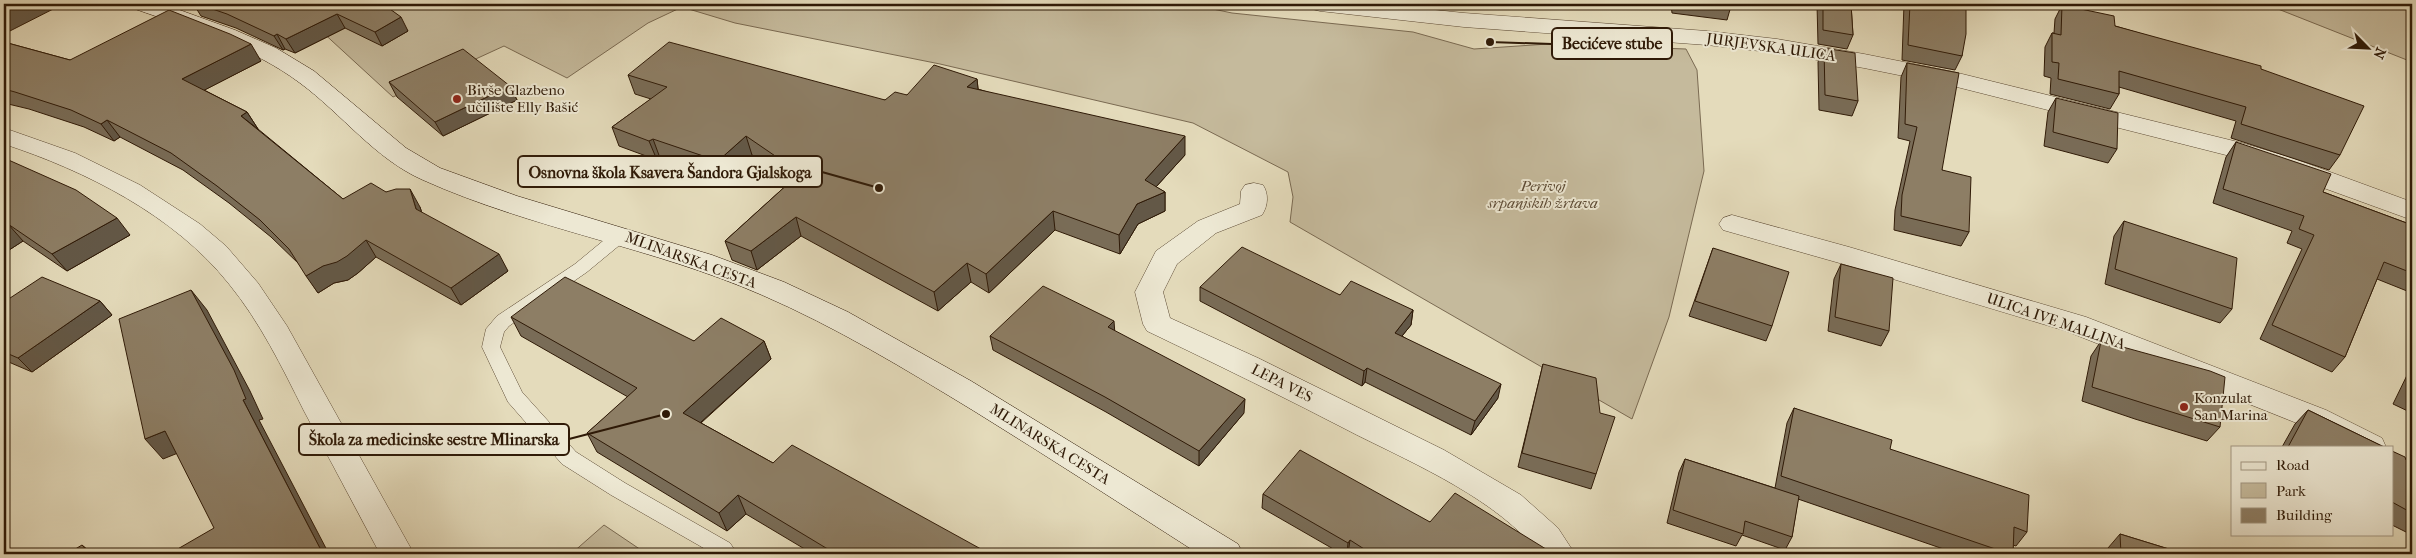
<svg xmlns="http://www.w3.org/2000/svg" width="2416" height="558" viewBox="0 0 2416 558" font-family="'IM FELL French Canon',serif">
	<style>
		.green { fill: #c5ba9c; stroke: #7a6a52 }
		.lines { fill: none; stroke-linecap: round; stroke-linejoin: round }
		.service-casing { stroke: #5c4a34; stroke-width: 1 }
		.minor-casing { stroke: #5c4a34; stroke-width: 1 }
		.tertiary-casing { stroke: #5c4a34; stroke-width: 1 }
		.secondary-casing { stroke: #2f1a07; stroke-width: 1 }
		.service { fill: #ede8d3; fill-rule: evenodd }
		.minor { fill: #ede8d3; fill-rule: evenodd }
		.tertiary { fill: #ede8d3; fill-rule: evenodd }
		.secondary { fill: #ede8d3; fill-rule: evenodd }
		.wall { fill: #796c57; stroke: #2f1a07 }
		.shaded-wall { fill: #635847; stroke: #2f1a07 }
		.building { fill: #8d7e65; stroke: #2f1a07 }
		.poi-dot { fill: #8f2418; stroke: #ede8d3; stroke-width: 2 }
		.labels { text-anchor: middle; stroke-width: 4; stroke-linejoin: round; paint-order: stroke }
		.street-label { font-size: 15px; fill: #2f1a07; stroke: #ede8d3 }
		.poi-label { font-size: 15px; fill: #2f1a07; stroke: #ede8d3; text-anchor: start }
		.park-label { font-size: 15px; font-style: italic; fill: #5c4a34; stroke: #ede8d3 }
		.leader { fill: none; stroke: #2f1a07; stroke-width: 2 }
		.callout-dot { fill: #2f1a07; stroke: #ede8d3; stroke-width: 2 }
		.callout { fill: #ede8d3; stroke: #2f1a07; stroke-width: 2 }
		.callout-label { font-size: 16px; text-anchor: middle; font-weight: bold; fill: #2f1a07 }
	</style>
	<rect width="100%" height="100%" fill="#e4dbbb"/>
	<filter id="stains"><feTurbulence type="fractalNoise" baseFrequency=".004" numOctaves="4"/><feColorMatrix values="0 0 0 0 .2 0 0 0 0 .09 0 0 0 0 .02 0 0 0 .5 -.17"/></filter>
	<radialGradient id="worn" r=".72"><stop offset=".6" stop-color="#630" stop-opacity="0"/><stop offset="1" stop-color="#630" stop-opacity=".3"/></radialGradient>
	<g class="green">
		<polygon points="351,4 1189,4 1232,13 1413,32 1474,49 1548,44 1686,49 1697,70 1704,171 1669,317 1632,419 1290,222 1293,197 1288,172 1193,123 940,64 735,23 682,7 648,23 567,78 504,46 393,97 319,29"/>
		<polygon points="2250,4 2412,4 2412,62 2278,9"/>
		<polygon points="604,525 647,554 571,554"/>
	</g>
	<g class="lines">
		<defs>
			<polygon id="service" points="621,229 627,231 629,235 627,239 587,272 509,326 504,332 500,347 522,392 576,452 625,483 730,543 734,549 731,554 714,554 611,495 562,464 508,402 482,347 486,329 497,316 575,264 615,231"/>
			<g id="minor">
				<path d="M1254,183L1263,185C1269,194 1268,206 1262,215L1216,233L1177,264L1163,292L1170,318L1258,358L1444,450L1521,495L1558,528L1575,554H1539C1500,501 1415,464 1357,435C1288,399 1218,365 1147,331L1143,324L1135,292L1156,251L1198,221L1240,204L1241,191L1245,185Z"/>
				<polygon points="1732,215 1849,247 2086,317 2326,410 2382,438 2386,447 2343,447 2304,426 2066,331 1843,264 1723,230 1719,224 1723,218"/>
			</g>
			<g id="tertiary">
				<polygon points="1309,4 1377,4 1464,13 1707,31 1777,39 1864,54 1954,72 2242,143 2292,158 2412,202 2412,220 2274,170 2226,155 1953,86 1864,68 1777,53 1707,45 1464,27 1320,11 1312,9"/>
				<path d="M4,128L75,153L140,185L200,224L226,246L258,283L287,326L414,554H380C355,506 329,459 304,411C282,367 260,322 229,284C174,215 86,171 4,144Z"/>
			</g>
			<path id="secondary" d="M132,4H163L235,30L276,48L314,71L406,148L440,168L517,196L712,255L784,282L848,312L971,381L1238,544L1243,554H1199C1124,506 1050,458 974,411C905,369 836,327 762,295C652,247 532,229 423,180C375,159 342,114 300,83C252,47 192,29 135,9Z"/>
		</defs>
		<use href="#service" class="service-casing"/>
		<use href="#minor" class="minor-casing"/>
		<use href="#tertiary" class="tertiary-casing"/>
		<use href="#secondary" class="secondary-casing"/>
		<use href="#service" class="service"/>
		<use href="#minor" class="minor"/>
		<use href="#tertiary" class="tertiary"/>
		<use href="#secondary" class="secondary"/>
	</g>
	<g class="wall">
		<polygon points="182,4 383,4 408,31 382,46 345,28 295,53 285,49 283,50 236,28 201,16 196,8"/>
		<polygon points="1671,4 1731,4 1731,6 1727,20 1672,13"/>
		<polygon points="1817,4 1851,4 1853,35 1847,49 1818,44"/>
		<polygon points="1904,4 1966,4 1962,56 1955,70 1902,60"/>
		<polygon points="2062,5 2115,26 2261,69 2340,155 2329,170 2231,138 2236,121 2119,87 2119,94 2110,109 2050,94 2051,78 2044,76 2045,47 2052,33 2054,33 2055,19"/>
		<polygon points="4,42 70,60 261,61 204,90 247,112 258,129 343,199 386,192 420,207 422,213 508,271 461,305 376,257 358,273 348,280 334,283 318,293 299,264 271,237 229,203 183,170 120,137 114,141 84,127 29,109 4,103"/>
		<polygon points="1824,48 1858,101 1852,116 1819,110 1818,62"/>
		<polygon points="1907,63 1942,170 1969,232 1961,246 1894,230 1895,210 1910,141 1898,138 1901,77"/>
		<polygon points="628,75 885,100 977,79 978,89 1185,155 1156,187 1165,192 1165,211 1138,224 1120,254 1055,230 989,293 971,282 938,311 801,236 757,270 732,260 725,241 790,182 752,155 725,180 660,158 657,160 619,146 612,127 651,99 635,94"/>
		<polygon points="389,82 510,86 517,100 443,136 397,97"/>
		<polygon points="2056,98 2117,149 2108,163 2044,146 2048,112"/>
		<polygon points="2236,142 2323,192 2412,225 2412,293 2377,279 2345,357 2332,372 2260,339 2302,249 2287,243 2292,231 2213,203 2226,157"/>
		<polygon points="4,158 130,235 67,271 23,241 6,252 4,251"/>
		<polygon points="2124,221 2232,309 2220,323 2105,284 2114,236"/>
		<polygon points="1713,248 1772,326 1766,341 1689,316"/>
		<polygon points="1841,264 1889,331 1881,346 1828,331 1834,279"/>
		<polygon points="1200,287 1340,295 1413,310 1411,325 1402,336 1498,398 1471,435 1365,382 1362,386 1200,301"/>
		<polygon points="100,301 112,315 32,372 4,360 4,302"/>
		<polygon points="511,317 694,341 764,341 771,359 701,423 773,463 990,554 813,554 746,514 727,531 597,452 587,433 628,397 521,336"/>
		<polygon points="990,336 1244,413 1199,466 1106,412 993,350"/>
		<polygon points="2101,341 2220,427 2207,441 2135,419 2082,401 2091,356"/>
		<polygon points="1543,364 1596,474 1591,489 1518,467"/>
		<polygon points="2412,365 2412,413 2393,404"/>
		<polygon points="1794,408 1890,449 2027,532 2016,546 2013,545 2013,554 1958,554 1798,499 1792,537 1785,550 1742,535 1736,546 1667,523 1679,472 1685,459 1775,488 1787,423"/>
		<polygon points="2308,410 2384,447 2282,447 2295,424"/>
		<polygon points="2392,451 2406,460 2412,463 2412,535 2392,525"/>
		<polygon points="1263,494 1430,522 1554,554 1342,554 1262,508"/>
		<polygon points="2120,534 2185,554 2108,554 2108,548"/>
	</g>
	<g class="shaded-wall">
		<polygon points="18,4 63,4 4,34 4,11"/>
		<polygon points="337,14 345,28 295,53 286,39"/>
		<polygon points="401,17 408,31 382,46 375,32"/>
		<polygon points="277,34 285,49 283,50 274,36"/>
		<polygon points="251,44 261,61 193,96 182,79"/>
		<polygon points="977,79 979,98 967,87"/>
		<polygon points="510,86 517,100 443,136 435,122"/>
		<polygon points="247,112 258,129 241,116"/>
		<polygon points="107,120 120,137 114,141 101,124"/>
		<polygon points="746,136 752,155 725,180 718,161"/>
		<polygon points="1185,136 1185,155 1145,199 1145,180"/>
		<polygon points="653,139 660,158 657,160 649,141"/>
		<polygon points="410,189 420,207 426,227 416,209"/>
		<polygon points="1165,192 1165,211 1138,224 1120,254 1119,235 1137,204"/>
		<polygon points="1053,211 1055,230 989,293 986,274"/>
		<polygon points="796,217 801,236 757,270 751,251"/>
		<polygon points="117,218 130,235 67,271 52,254"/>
		<polygon points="8,224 23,241 6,252 4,249 4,227"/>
		<polygon points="366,240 376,257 358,273 348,280 334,283 318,293 306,276"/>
		<polygon points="499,254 508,271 461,305 451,288"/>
		<polygon points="967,263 971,282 938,311 934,292"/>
		<polygon points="191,290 207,310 250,391 263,419 259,420 329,554 323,554 243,400"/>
		<polygon points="100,301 112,315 32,372 18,358"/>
		<polygon points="1413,310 1411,325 1393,347 1395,333"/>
		<polygon points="1114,321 1115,335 1108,327"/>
		<polygon points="764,341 771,359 691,431 683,413"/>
		<polygon points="1367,368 1365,382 1362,386 1364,371"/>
		<polygon points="1501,384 1498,398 1471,435 1475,421"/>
		<polygon points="1245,399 1244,413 1199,466 1199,451"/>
		<polygon points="165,431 183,451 163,459 145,439"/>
		<polygon points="738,495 746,514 727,531 719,513"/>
		<polygon points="1350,540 1348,554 1347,554 1348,543"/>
		<polygon points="82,545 93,554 90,554"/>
	</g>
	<g class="building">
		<polygon points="4,4 18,4 4,11"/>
		<polygon points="198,4 383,4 401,17 375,32 337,14 286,39 277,34 274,36 227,14"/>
		<polygon points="1714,4 1731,4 1731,6"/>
		<polygon points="1823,4 1851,4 1853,35 1823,30"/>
		<polygon points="1910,4 1966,4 1966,34 1962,56 1908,45"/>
		<polygon points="2062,5 2114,16 2115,26 2261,66 2261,69 2364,106 2340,155 2241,124 2246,107 2119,71 2119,94 2058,79 2059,63 2052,62 2052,33 2061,35"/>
		<polygon points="169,10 230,34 251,44 182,79 247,112 241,116 343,199 371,183 386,192 396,189 410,189 416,209 499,254 451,288 366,240 347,256 337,262 323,266 306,276 289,249 260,220 217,186 171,153 107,120 101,124 71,110 15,92 4,89 4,42 70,60"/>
		<polygon points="669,42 885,100 895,92 907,95 934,65 977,79 967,87 1185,136 1145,180 1165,192 1137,204 1119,235 1053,211 986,274 967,263 934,292 796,217 751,251 725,241 800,173 746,136 718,161 653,139 649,141 612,127 667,87 628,75"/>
		<polygon points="1824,48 1855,53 1858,101 1825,95"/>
		<polygon points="463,49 510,86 435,122 389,82"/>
		<polygon points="1907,63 1959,73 1942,170 1971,177 1969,232 1901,216 1902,195 1917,127 1905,124"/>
		<polygon points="2056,98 2118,113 2117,149 2053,132"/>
		<polygon points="2236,142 2331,174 2323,192 2412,225 2412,273 2384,262 2345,357 2272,325 2314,235 2299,229 2304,216 2223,189"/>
		<polygon points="4,158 76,190 117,218 52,254 8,224 4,227"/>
		<polygon points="2124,221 2237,258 2232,309 2115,269"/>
		<polygon points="1242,247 1340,295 1351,281 1413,310 1395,333 1501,384 1475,421 1367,368 1364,371 1200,287"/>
		<polygon points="1713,248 1789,272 1772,326 1695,301"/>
		<polygon points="1841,264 1893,278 1889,331 1835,317"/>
		<polygon points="42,277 100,301 18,358 4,352 4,302"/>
		<polygon points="565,277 694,341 721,318 764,341 683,413 773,463 792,445 990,554 836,554 738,495 719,513 587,433 637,388 511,317"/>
		<polygon points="1043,286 1114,321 1108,327 1245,399 1199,451 1105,397 990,336"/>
		<polygon points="191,290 234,370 246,399 243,400 323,554 169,554 214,528 165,431 145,439 119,319"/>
		<polygon points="2101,341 2210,371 2225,377 2220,427 2146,404 2092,387"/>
		<polygon points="1543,364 1596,378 1600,413 1615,417 1596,474 1522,453"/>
		<polygon points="2412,379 2412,391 2408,389"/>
		<polygon points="1794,408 1892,440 1890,449 2029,495 2027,532 2014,527 2013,554 2010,554 1781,476"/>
		<polygon points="2308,410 2384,447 2288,447"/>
		<polygon points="1300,450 1430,522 1455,493 1554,554 1372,554 1350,540 1348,543 1263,494"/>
		<polygon points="2392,451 2405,457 2406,460 2412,463 2412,513 2392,502"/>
		<polygon points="1685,459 1799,496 1792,537 1745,521 1743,534 1673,510"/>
		<polygon points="2120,534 2185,554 2121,554"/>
		<polygon points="82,545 90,554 67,554"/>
	</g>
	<g class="poi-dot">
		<circle cx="457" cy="99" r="5"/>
		<circle cx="2184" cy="407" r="5"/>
	</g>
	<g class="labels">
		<g class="street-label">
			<text transform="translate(1771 47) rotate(8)" y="5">JURJEVSKA ULICA</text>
			<text transform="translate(691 260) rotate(20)" y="5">MLINARSKA CESTA</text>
			<text transform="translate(2056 321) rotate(19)" y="5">ULICA IVE MALLINA</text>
			<text transform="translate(1282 383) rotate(27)" y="5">LEPA VES</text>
			<text transform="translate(1050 444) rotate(32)" y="5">MLINARSKA CESTA</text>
		</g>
		<g class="poi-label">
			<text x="467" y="95">Bivše Glazbeno<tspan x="467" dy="17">učilište Elly Bašić</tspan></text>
			<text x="2194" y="403">Konzulat<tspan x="2194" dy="17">San Marina</tspan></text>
		</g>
		<g class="park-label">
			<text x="1543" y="191">Perivoj<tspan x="1543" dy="17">srpanjskih žrtava</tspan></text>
		</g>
	</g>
	<path class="leader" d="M1490 42L1552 44M879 188L822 172M666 414L569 439"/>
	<g class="callout-dot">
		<circle cx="1490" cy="42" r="5"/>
		<circle cx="879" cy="188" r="5"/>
		<circle cx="666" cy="414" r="5"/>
	</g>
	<g class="callout">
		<rect x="1552" y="28" width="120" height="31" rx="5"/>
		<rect x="518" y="156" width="304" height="31" rx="5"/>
		<rect x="299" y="424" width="270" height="31" rx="5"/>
	</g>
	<g class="callout-label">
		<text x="1612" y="49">Becićeve stube</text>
		<text x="670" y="178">Osnovna škola Ksavera Šandora Gjalskoga</text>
		<text x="434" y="445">Škola za medicinske sestre Mlinarska</text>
	</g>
	<rect width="2416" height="558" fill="none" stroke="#e4dbbb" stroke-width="20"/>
	<rect x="5" y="5" width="2406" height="548" fill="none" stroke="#2f1a07" stroke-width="2.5"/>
	<rect x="10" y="10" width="2396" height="538" fill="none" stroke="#2f1a07"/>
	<rect x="2231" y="446" width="162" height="90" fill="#ede8d3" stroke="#a19681"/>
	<rect x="2241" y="462" width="25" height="8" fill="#ede8d3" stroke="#a19681"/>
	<text x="2276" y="470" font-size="15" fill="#2f1a07">Road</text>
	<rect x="2241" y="483" width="25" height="15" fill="#c5ba9c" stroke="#a19681"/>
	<text x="2276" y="496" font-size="15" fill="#2f1a07">Park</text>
	<rect x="2241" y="508" width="25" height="15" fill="#8d7e65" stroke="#a19681"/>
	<text x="2276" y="520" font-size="15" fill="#2f1a07">Building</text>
	<g transform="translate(2368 48) rotate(114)" stroke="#ede8d3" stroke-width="4" paint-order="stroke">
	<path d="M0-4L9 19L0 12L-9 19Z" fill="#2f1a07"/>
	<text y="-8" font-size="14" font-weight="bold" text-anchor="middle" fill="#2f1a07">N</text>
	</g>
	<rect width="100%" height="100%" filter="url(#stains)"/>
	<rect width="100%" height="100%" fill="url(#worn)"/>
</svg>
